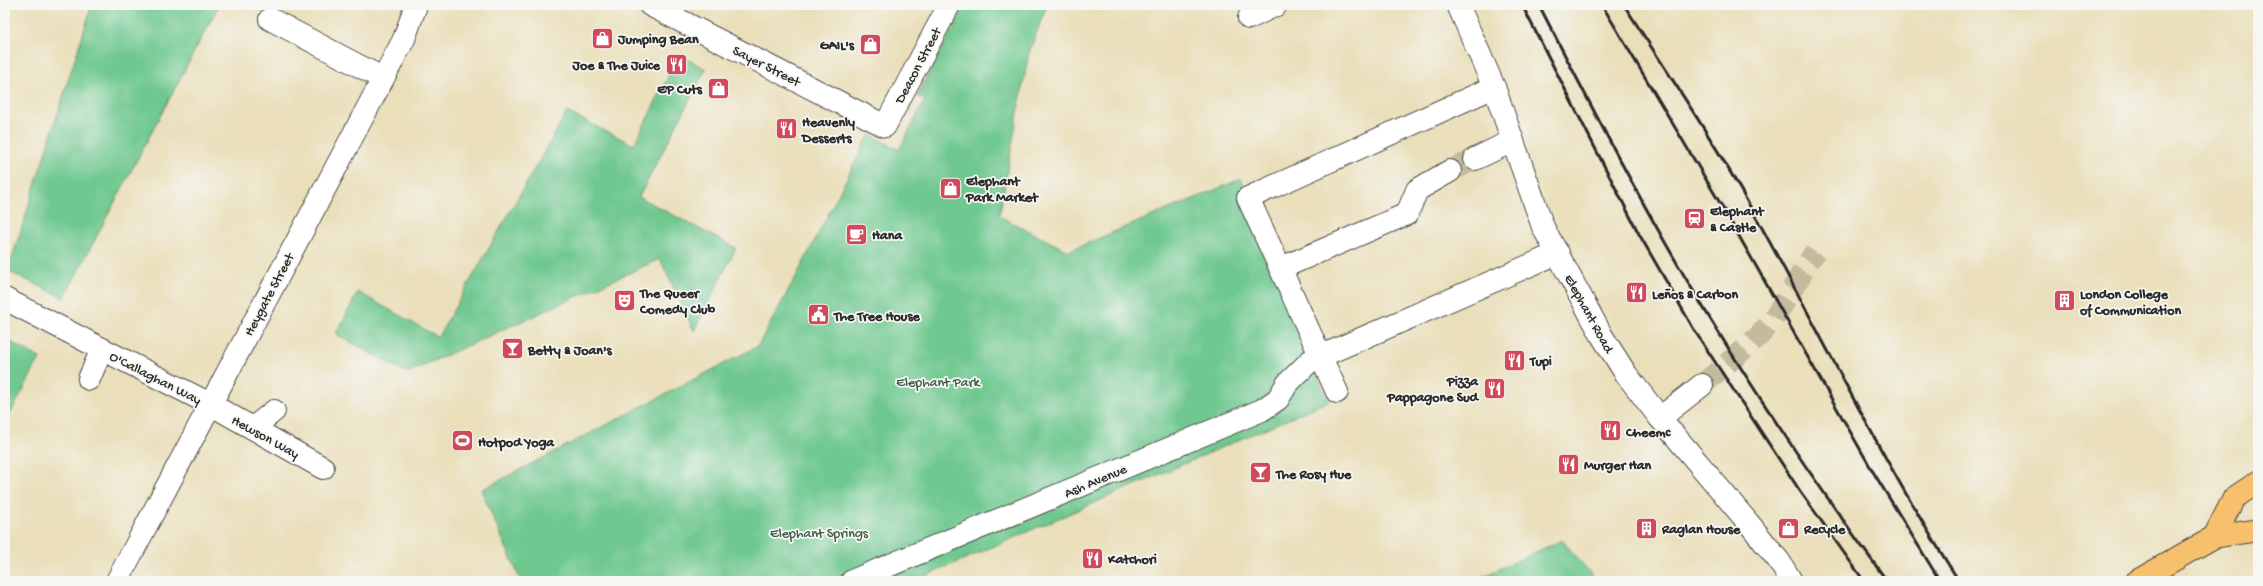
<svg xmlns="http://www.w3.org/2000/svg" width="2263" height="586" viewBox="0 0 2263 586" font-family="'Gochi Hand',sans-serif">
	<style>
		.green { fill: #6ec88f; stroke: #4c7a5d }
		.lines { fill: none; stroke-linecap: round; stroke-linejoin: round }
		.minor-tunnel { stroke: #c4bb9d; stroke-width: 22; stroke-dasharray: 22 11; stroke-linecap: butt }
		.minor-casing { stroke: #484640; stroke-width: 24 }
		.highway-casing { stroke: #484640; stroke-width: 24 }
		.minor { stroke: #fff; stroke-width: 22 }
		.highway { stroke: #f7c06c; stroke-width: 22 }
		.rail { stroke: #2b2b2b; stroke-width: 3 }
		.labels { text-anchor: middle; stroke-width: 3.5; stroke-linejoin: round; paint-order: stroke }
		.poi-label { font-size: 14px; font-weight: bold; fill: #2b2b2b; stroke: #f6f6f2; text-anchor: start }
		.street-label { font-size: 14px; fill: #2b2b2b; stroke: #f6f6f2 }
		.park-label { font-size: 14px; fill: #3f5a49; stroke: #f6f6f2 }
	</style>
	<rect width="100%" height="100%" fill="#f6f6f2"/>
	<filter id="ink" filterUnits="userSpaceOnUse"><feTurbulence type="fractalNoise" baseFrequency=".025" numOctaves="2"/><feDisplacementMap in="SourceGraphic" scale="8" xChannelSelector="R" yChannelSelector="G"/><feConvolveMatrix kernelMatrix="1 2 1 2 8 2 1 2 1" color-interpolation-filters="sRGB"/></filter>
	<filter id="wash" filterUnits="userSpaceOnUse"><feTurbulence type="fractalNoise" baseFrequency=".012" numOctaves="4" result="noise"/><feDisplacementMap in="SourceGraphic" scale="16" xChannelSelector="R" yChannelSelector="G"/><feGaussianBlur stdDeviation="0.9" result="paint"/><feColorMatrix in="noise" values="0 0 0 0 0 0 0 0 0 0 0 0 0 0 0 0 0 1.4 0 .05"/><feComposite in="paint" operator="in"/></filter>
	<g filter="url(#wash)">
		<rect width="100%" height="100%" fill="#eadfba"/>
		<g class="green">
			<polygon points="92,5 219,5 64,298 8,271"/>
			<polygon points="965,5 1047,5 1029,52 999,216 1068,251 1241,179 1310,361 1329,401 914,581 521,581 481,490 758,346 798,273 867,139 871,135 899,150 925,100 917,96"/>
			<polygon points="679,55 706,69 639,197 736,248 694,331 660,259 407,373 336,334 358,292 438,337 567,112 634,145"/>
			<polygon points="5,339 40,358 5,424"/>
			<polygon points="1562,540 1597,581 1473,581"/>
		</g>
	</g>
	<g filter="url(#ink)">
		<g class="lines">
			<g class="minor-tunnel">
				<polyline points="1450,171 1475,159"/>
				<polyline points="1702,385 1759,336 1773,320 1815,252"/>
			</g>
			<defs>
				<g id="minor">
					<polyline points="650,5 885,126 949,5"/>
					<polyline points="1458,5 1494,87 1543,227 1602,336 1626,374 1660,418 1751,526 1779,561 1791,581"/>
					<polyline points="1249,18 1276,5"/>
					<polyline points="270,19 382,78"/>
					<polyline points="1475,159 1512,141"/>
					<polyline points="1281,268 1407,214 1417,190 1450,171"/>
					<polyline points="5,299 102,349"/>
					<polyline points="89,379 102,349 210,404 323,468"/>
					<polyline points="1337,392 1248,198 1494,87"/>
					<polyline points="1660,418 1702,385"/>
					<polyline points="253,428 274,411"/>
					<polyline points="117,581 404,39 416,5"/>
					<polyline points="852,581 1262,410 1278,399 1287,384 1310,361 1558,253"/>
				</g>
				<g id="highway">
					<polyline points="2214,537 2234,498 2258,482"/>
					<polyline points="2137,581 2214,537 2258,530"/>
				</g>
			</defs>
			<use href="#minor" class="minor-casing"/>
			<use href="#highway" class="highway-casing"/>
			<use href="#minor" class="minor"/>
			<use href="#highway" class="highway"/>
			<g class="rail">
				<polyline points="1522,5 1639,234 1696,333 1800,491 1864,581"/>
				<path d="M1539,5C1586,96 1633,188 1685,277C1747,382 1815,483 1887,581"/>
				<polyline points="1602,5 1723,208 1872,470 1940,581"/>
				<path d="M1624,5C1667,72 1713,139 1752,210C1821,333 1882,462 1959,581"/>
			</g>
		</g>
	</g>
	<defs>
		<symbol id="shop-square" viewBox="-11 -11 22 22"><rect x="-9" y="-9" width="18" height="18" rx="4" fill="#d1495b" stroke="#f6f6f2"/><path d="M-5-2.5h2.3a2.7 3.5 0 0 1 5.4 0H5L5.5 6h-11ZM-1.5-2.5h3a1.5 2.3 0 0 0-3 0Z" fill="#fff"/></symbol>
		<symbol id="restaurant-square" viewBox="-11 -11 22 22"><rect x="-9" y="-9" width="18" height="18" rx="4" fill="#d1495b" stroke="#f6f6f2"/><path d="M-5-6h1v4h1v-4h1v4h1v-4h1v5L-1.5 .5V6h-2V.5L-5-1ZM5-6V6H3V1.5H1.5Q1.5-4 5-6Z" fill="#fff"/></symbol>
		<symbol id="station-square" viewBox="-11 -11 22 22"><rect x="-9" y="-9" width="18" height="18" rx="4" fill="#d1495b" stroke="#f6f6f2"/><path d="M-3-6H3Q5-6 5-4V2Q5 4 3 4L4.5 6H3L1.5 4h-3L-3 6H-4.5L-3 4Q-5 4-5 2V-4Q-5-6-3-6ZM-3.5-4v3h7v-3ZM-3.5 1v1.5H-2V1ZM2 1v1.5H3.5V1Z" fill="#fff"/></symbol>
		<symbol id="cafe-square" viewBox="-11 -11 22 22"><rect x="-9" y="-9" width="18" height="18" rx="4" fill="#d1495b" stroke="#f6f6f2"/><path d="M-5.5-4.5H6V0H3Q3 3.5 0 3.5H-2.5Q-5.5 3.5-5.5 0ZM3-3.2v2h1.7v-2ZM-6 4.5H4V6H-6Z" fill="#fff"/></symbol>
		<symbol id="theatre-square" viewBox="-11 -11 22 22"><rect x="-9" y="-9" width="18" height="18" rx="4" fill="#d1495b" stroke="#f6f6f2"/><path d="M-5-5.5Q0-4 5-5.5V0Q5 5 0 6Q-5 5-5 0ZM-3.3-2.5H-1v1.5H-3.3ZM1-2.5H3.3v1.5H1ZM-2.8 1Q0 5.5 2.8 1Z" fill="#fff"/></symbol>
		<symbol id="building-square" viewBox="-11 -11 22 22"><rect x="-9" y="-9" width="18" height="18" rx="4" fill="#d1495b" stroke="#f6f6f2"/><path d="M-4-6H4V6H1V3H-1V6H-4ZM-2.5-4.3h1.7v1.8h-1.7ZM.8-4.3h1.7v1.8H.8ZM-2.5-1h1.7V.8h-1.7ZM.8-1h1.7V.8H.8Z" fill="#fff"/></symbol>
		<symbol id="civic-square" viewBox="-11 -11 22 22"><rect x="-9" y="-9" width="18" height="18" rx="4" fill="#d1495b" stroke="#f6f6f2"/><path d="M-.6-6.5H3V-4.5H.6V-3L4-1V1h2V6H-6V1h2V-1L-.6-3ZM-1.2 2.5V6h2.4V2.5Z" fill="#fff"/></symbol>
		<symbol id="bar-square" viewBox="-11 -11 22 22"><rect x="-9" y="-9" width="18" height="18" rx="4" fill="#d1495b" stroke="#f6f6f2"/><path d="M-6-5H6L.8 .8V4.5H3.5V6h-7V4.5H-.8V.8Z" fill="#fff"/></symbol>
		<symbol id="stadium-square" viewBox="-11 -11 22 22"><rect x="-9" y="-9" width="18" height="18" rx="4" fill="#d1495b" stroke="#f6f6f2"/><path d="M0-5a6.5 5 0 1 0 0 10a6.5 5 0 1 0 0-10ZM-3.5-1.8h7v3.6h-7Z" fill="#fff"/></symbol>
	</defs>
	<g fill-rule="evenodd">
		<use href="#shop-square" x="590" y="26" width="25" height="25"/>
		<use href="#shop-square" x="858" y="32" width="25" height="25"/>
		<use href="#restaurant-square" x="664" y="52" width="25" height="25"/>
		<use href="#shop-square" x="706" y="76" width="25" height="25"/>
		<use href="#restaurant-square" x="774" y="116" width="25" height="25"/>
		<use href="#shop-square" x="938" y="176" width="25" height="25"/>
		<use href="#station-square" x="1682" y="206" width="25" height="25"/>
		<use href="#cafe-square" x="844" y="222" width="25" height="25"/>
		<use href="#restaurant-square" x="1624" y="280" width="25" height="25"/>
		<use href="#theatre-square" x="612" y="288" width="25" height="25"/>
		<use href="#building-square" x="2052" y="288" width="25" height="25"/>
		<use href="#civic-square" x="806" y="302" width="25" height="25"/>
		<use href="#bar-square" x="500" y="336" width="25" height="25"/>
		<use href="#restaurant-square" x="1502" y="348" width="25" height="25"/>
		<use href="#restaurant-square" x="1482" y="376" width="25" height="25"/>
		<use href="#restaurant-square" x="1598" y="418" width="25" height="25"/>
		<use href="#stadium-square" x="450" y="428" width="25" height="25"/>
		<use href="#restaurant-square" x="1556" y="452" width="25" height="25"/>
		<use href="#bar-square" x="1248" y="460" width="25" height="25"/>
		<use href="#building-square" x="1634" y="516" width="25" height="25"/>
		<use href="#shop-square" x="1776" y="516" width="25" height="25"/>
		<use href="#restaurant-square" x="1080" y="546" width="25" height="25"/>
	</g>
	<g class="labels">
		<g class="poi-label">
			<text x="618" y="43">Jumping Bean</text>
			<text x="854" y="49" text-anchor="end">GAIL's</text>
			<text x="660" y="69" text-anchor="end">Joe &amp; The Juice</text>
			<text x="702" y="93" text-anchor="end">EP Cuts</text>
			<text x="802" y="126">Heavenly<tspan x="802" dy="16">Desserts</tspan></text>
			<text x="966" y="185">Elephant<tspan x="966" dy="16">Park Market</tspan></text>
			<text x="1710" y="215">Elephant<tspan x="1710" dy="16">&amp; Castle</tspan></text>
			<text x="872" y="239">Hana</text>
			<text x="640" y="297">The Queer<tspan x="640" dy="16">Comedy Club</tspan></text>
			<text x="1652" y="298">Leños &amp; Carbon</text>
			<text x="2080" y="298">London College<tspan x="2080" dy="16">of Communication</tspan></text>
			<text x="834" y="320">The Tree House</text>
			<text x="528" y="354">Betty &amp; Joan's</text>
			<text x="1530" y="365">Tupi</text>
			<text x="1478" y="385" text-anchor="end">Pizza<tspan x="1478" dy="16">Pappagone Sud</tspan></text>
			<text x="1626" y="436">Cheemc</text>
			<text x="478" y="446">Hotpod Yoga</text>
			<text x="1584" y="469">Murger Han</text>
			<text x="1276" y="478">The Rosy Hue</text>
			<text x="1662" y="533">Raglan House</text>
			<text x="1804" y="533">Recycle</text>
			<text x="1108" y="563">Katchori</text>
		</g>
		<g class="street-label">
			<text transform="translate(767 65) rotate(27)" y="5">Sayer Street</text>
			<text transform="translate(917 65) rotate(-62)" y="5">Deacon Street</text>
			<text transform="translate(268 294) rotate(-62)" y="5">Heygate Street</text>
			<text transform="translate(1590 313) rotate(61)" y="5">Elephant Road</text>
			<text transform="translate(156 377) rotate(27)" y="5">O'Callaghan Way</text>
			<text transform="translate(266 436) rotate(29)" y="5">Hewson Way</text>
			<text transform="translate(1095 480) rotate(-23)" y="5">Ash Avenue</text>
		</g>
		<g class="park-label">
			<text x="938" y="386">Elephant Park</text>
			<text x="819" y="537">Elephant Springs</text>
		</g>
	</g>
	<rect width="2263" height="586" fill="none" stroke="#f6f6f2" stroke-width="20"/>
</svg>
